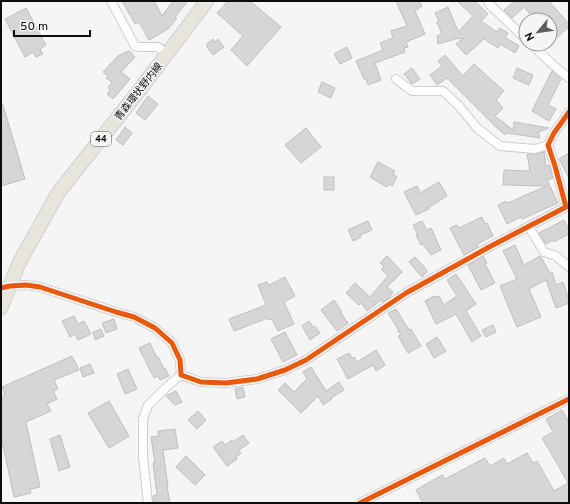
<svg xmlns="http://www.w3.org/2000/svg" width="570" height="504" viewBox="0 0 570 504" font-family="Overpass,'Noto Sans JP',sans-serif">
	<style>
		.building { fill: #d6d6d6; stroke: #c0bfbf }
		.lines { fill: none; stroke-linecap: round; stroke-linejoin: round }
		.minor-casing { stroke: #cdcdce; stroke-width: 10 }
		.primary-casing { stroke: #cfcfd0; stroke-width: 15 }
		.minor { stroke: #fefefe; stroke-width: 8 }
		.primary { stroke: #e8e6dc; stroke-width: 13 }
		.cycleway-casing { stroke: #f5f4f7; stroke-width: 8 }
		.cycleway { stroke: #e8590c; stroke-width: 5 }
		.labels { text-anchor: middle; stroke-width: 3; stroke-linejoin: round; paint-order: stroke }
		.shield { fill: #f5f4f7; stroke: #535253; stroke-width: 1 }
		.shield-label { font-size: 9px; font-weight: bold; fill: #0d0d0d }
		.street-label { font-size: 10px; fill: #0d0d0d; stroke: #f5f4f7 }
	</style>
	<rect width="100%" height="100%" fill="#f5f5f6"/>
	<g class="building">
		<polygon points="122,1 154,1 162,16 173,1 188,1 175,17 177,18 168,29 149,40 139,22 135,24"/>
		<polygon points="228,1 250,1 281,27 247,66 231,50 243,36 217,13"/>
		<polygon points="396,1 419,1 422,6 415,11 425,34 406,42 408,47 404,48 405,52 375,63 381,80 368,85 366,79 364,79 356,61 383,50 380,43 393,38 391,31 407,26"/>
		<polygon points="457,1 475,1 488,14 481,21 497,32 500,28 508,33 505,37 519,46 515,53 500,44 498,48 484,39 466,55 456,44 464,38 459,39 459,38 438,44 437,36 442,34 437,22 439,21 435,13 448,7 458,31 460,30 473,16"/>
		<polygon points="515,1 549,1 569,24 569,27 550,43 550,20 535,20 524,7 512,18 504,10"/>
		<polygon points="26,8 46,45 40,49 43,54 36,57 33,52 25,57 5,19"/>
		<polygon points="213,39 215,42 218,39 224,47 213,55 207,47 207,44"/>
		<polygon points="347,47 352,58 340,64 334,54"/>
		<polygon points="129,51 135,57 121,72 130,79 113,99 107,94 110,90 108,88 112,82 106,78 108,76 103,72 118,56"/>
		<polygon points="445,55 463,76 474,64 504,91 496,100 503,108 495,116 513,130 514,122 549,128 538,132 540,138 507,133 505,135 497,128 447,78 437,85 430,75 442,66 438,61"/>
		<polygon points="412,68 420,79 412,84 404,74"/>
		<polygon points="517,68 533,75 529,85 513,78"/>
		<polygon points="552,71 561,79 548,105 556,109 549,121 532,111"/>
		<polygon points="322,82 335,88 331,98 318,92"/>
		<polygon points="148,96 158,104 145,120 136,113"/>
		<polygon points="1,105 3,105 25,179 1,186"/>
		<polygon points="125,127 132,133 123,145 116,140"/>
		<polygon points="306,128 321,147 301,163 285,145"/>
		<polygon points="544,152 546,166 549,165 553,178 547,180 558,203 522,219 521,217 507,224 498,205 506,201 508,203 546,186 503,185 504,170 530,171 527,154 536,154"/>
		<polygon points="569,153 569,178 559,159"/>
		<polygon points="378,162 395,171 393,174 397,177 392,186 389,184 387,187 370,177"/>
		<rect x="324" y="177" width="10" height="13"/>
		<polygon points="439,182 447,196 428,208 429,209 416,215 404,192 417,186 420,193"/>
		<polygon points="482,217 485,224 487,223 493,236 477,244 478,247 464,255 450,228 457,225 459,228"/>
		<polygon points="564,220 569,230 569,234 554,242 553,240 546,244 539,233"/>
		<polygon points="368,221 372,230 360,235 361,237 353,241 348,230"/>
		<polygon points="422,221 427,230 431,228 441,250 431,255 423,244 421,245 416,235 418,235 413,225"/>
		<polygon points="515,245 524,265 540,256 541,257 550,273 552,272 556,285 563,282 569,300 569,303 556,308 546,280 529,289 541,317 517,327 500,286 517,279 503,251"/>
		<polygon points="387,256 402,272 387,287 393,292 388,299 382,302 381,300 367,311 361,303 359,305 346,293 355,283 370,297 388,276 381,269 384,266 380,263"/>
		<polygon points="483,256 487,263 485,264 495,283 481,290 468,265"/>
		<polygon points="415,257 426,269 427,272 422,277 409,262"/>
		<polygon points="456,274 476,304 466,311 481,336 472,342 456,314 436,324 425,301 434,296 435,297 439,296 444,305 457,296 447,280"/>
		<polygon points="285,277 295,296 284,302 294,324 278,331 272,319 269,320 268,318 234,331 229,319 266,305 258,285 267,282 269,285"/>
		<polygon points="334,300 342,312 341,313 348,323 337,331 321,310"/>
		<polygon points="396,309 409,330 411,329 421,346 408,353 398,336 401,335 398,331 399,331 388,313"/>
		<polygon points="74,316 78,324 84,321 91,334 78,340 75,334 70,337 62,321"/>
		<polygon points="114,319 117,329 106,333 102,323"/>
		<polygon points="309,321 313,327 315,326 320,333 310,340 302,326"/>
		<polygon points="493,325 496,332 486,337 482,330"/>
		<polygon points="101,329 104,336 95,340 93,332"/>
		<polygon points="285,332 297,355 283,362 271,339"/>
		<polygon points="437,337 446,351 434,358 426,344"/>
		<polygon points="150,343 157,358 158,357 164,369 165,368 169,376 160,380 158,376 154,378 139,348"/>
		<polygon points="376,350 385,365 376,371 373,365 348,379 337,359 349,353 352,358 354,357 357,362"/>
		<polygon points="72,356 79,370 54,380 58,389 53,391 57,399 47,404 51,411 26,422 40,487 30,489 31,493 14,497 1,436 1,397 5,395 2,387"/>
		<polygon points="90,364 94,373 83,377 80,368"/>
		<polygon points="311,367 326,391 339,382 344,390 331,398 332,399 323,405 318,396 301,413 278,390 285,383 294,392 307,379 303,372"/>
		<polygon points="128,369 137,389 125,394 117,374"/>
		<polygon points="243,387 245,397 237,399 235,389"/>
		<polygon points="176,391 182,402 175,405 166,396"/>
		<polygon points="109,401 129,436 109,448 88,413"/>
		<polygon points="562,410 569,422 569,503 423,503 416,490 442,475 445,479 485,458 490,466 504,458 507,464 527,453 533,463 537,461 554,491 568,483 558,465 542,438 553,432 546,419"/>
		<polygon points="198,411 206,420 197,429 188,420"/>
		<polygon points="175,429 178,448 163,450 168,487 167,487 170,503 154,503 153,496 157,495 153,463 155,463 151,437 159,436 158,431"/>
		<polygon points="60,435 70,467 59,471 50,439"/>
		<polygon points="243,435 249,443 239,450 241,453 236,457 237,459 227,466 213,447 222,441 225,445 232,440 233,442"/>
		<polygon points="186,456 205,475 195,485 176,467"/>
	</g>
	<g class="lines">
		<defs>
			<g id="minor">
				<polyline points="111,1 135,46 139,47 158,47 167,53"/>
				<polyline points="488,1 489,4 526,39"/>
				<polyline points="531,44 551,63 569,78"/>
				<polyline points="396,79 412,91 443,91 459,106 477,128 500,146 535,149 548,145"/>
				<polyline points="529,227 544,252 556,256 569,267"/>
				<polyline points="10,286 26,285 40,287 116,312 134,317 155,328 172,343 180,360 181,375"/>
				<polyline points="181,375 201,382 226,383 257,379 285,370 306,360 406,293 491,246 566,207 555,166 548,145 554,133 569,112"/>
				<polyline points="148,503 143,457 143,419 148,405 170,384 181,375"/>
				<polyline points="360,503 569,399"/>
			</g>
			<polyline id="primary" points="1,308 19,263 58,193 138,92 207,1"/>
		</defs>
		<use href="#minor" class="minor-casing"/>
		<use href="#primary" class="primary-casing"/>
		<use href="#minor" class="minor"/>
		<use href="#primary" class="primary"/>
		<defs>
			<g id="cycleway">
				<polyline points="1,288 10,286 26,285 40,287 116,312 134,317 155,328 172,343 180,360 181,375 201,382 226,383 257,379 285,370 306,360 406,293 491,246 566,207 555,166 548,145 554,133 569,112"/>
				<polyline points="360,503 569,399"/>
			</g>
		</defs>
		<use href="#cycleway" class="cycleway-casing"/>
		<use href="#cycleway" class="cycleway"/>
	</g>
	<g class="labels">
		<rect class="shield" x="91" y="132" width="20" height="14" rx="3"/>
		<g class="shield-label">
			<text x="101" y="142">44</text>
		</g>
		<g class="street-label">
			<text transform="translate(138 91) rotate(-52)" y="4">青森環状野内線</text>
		</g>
	</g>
	<rect width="570" height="504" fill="none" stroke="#0d0d0d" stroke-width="4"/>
	<g transform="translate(538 32) rotate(241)"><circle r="19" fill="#f5f4f7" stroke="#989899"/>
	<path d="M0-3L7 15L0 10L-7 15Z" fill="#5e5e5f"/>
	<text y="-6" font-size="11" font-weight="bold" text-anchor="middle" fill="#0d0d0d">N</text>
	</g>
	<path d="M14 30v6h76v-6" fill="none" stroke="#0d0d0d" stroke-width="2"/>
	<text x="20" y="30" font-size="12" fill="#0d0d0d" stroke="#f5f4f7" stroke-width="3" paint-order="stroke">50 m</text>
</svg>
